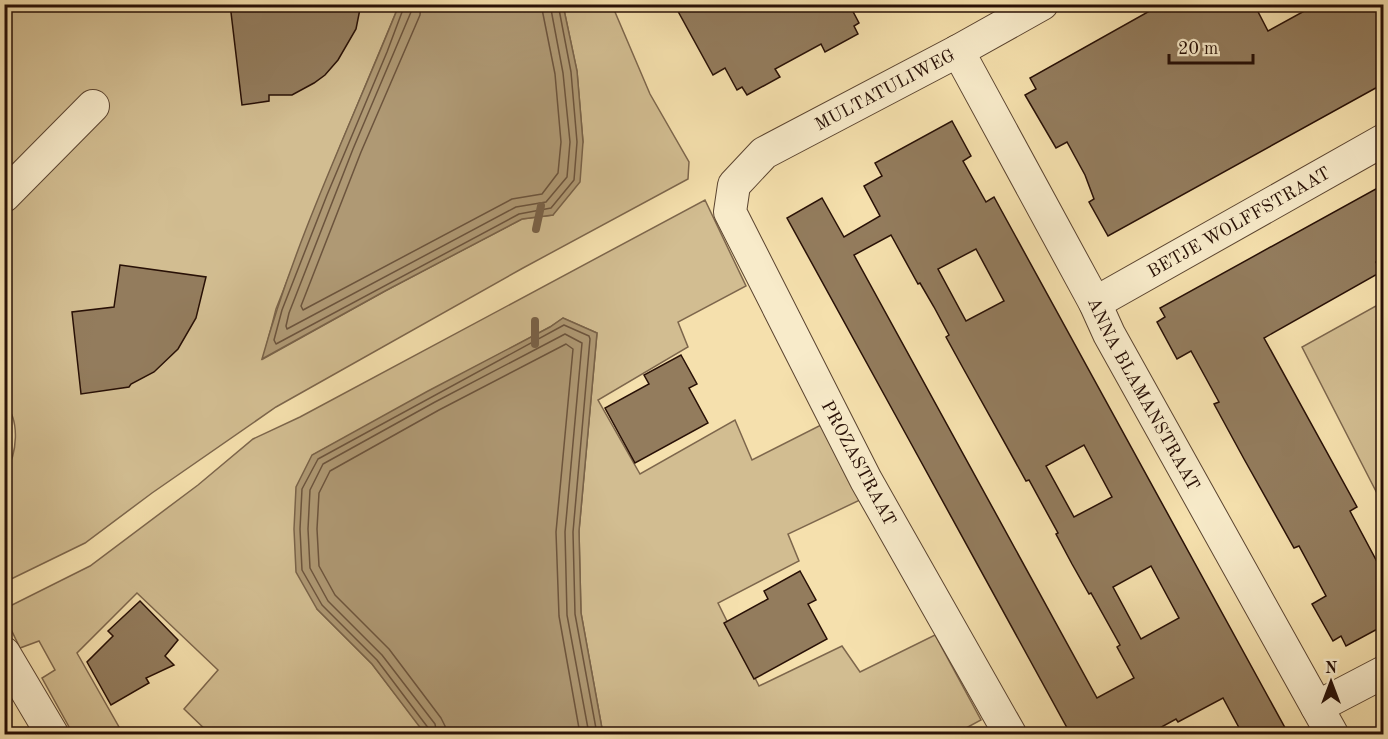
<svg xmlns="http://www.w3.org/2000/svg" width="1388" height="739" viewBox="0 0 1388 739" font-family="'Old Standard TT',serif">
	<style>
		.green { fill: #d2bd91; stroke: #7d664c; stroke-width: 1.5 }
		.water { fill: #af9974; stroke: #796248; stroke-width: 1.5 }
		.lines { fill: none; stroke-linecap: round; stroke-linejoin: round }
		.shore { stroke: #6c543d; stroke-width: 1.5 }
		.stream { stroke: #796248; stroke-width: 8 }
		.building { fill: #937c5d; stroke: #281006; stroke-width: 1.5; fill-rule: evenodd }
		.minor-casing { stroke: #5b4430; stroke-width: 34 }
		.minor { stroke: #f8ebca; stroke-width: 32 }
		.labels { text-anchor: middle; stroke-width: 6; stroke-linejoin: round; paint-order: stroke }
		.street-label { font-size: 18px; fill: #281006; stroke: #f8ebca }
	</style>
	<rect width="100%" height="100%" fill="#f5e0ad"/>
	<filter id="stains"><feTurbulence type="fractalNoise" baseFrequency=".00333" numOctaves="4"/><feColorMatrix values="0 0 0 0 .2 0 0 0 0 .09 0 0 0 0 .02 0 0 0 .5 -.17"/></filter>
	<radialGradient id="worn" r=".72"><stop offset=".6" stop-color="#630" stop-opacity="0"/><stop offset="1" stop-color="#630" stop-opacity=".3"/></radialGradient>
	<g class="green">
		<path d="M5,5H399L341,144L276,309L263,359L385,291L522,219L553,215L583,142L577,71L563,5H612L650,94L689,162L688,179L523,268L276,407L152,493L85,543L5,582V473C17,455 21,420 4,403Z"/>
		<polygon points="705,200 746,286 678,322 688,347 598,400 640,474 735,420 752,460 821,425 860,500 788,534 799,561 718,603 759,686 842,646 860,672 935,635 981,720 955,734 603,734 581,613 579,531 597,333 563,318 550,327 313,455 317,609 372,664 426,734 210,734 184,709 218,670 137,593 77,653 123,734 73,734 42,678 55,670 39,641 20,648 7,621 8,607 90,566 198,485 253,439 300,417"/>
		<polygon points="1383,302 1383,505 1302,347"/>
	</g>
	<g class="water">
		<path d="M399,5H563L577,71L583,142L580,182L553,215L522,219L385,291L262,359C296,237 352,122 399,5Z"/>
		<polygon points="563,318 597,333 579,531 581,613 603,734 425,734 372,664 317,609 296,572 294,529 296,487 312,455 428,391 550,327"/>
	</g>
	<g class="lines">
		<g class="shore">
			<polyline points="405,4 387,52 327,195 282,310 274,340 276,344 519,214 551,208 574,180 577,142 571,72 558,4"/>
			<polyline points="412,4 411,12 353,149 289,313 286,326 287,329 516,207 546,202 567,177 570,142 563,73 550,4"/>
			<polyline points="421,4 420,15 361,152 301,306 303,310 512,199 542,194 558,173 561,142 555,74 541,4"/>
			<polyline points="430,734 429,729 377,660 322,605 302,570 300,529 302,489 318,459 564,325 589,336 590,339 573,532 575,614 597,734"/>
			<polyline points="437,734 435,724 382,655 328,601 310,568 308,529 310,490 323,464 435,402 565,334 582,343 565,532 567,615 589,734"/>
			<polyline points="446,734 445,726 441,718 389,649 335,595 319,566 317,529 319,493 330,471 439,410 566,344 573,349 556,532 559,616 580,734"/>
		</g>
		<g class="stream">
			<polyline points="536,229 541,206"/>
			<polyline points="535,321 535,344"/>
		</g>
	</g>
	<g class="building">
		<polygon points="230,4 361,4 356,29 338,60 325,75 314,83 292,95 269,95 269,101 242,105"/>
		<polygon points="674,4 849,4 859,23 854,26 858,34 825,52 821,44 775,69 780,77 747,95 742,87 737,90 725,68 713,75"/>
		<polygon points="1162,4 1254,4 1268,31 1317,4 1383,4 1383,84 1108,236 1089,202 1094,199 1085,175 1067,142 1056,148 1025,95 1036,89 1030,78"/>
		<path d="M952,121L971,156L963,161L986,202L994,197L1289,735H1243L1223,698L1178,722L1176,719L1147,735H1071L908,438L787,218L822,198L844,237L880,216L864,186L882,176L875,163ZM891,235L918,284L920,283L934,307L949,335L946,337L963,368L1026,481L1029,480L1058,533L1056,534L1072,564L1089,594L1091,593L1120,645L1117,647L1134,678L1097,698L854,255ZM976,249L1004,301L966,321L938,269ZM1084,445L1112,497L1074,517L1046,466ZM1151,566L1179,618L1141,639L1113,587Z"/>
		<polygon points="1383,185 1383,258 1376,262 1381,272 1264,338 1357,507 1350,511 1383,573 1383,626 1346,646 1341,636 1333,641 1312,604 1326,596 1299,546 1294,548 1244,459 1214,404 1219,402 1191,351 1177,359 1157,322 1165,317 1160,308"/>
		<polygon points="120,265 206,277 196,318 178,349 154,372 131,384 129,387 81,394 72,312 114,307"/>
		<polygon points="681,355 697,384 689,388 708,423 635,463 605,408 649,384 644,375"/>
		<polygon points="800,571 816,600 808,604 827,639 754,679 724,623 768,599 764,591"/>
		<polygon points="140,601 178,640 165,656 174,665 146,678 149,683 111,705 87,662 113,636 108,631"/>
	</g>
	<g class="lines">
		<defs>
			<g id="minor">
				<path id="s1" d="M958,51L1095,303L1109,334L1332,734"/>
				<polyline points="4,196 93,106"/>
				<path id="s2" d="M1095,303L1384,140"/>
				<polyline points="4,653 52,734"/>
				<polyline points="1317,707 1384,672"/>
				<path id="s3" d="M1010,734L866,480L730,212L734,185L764,153L958,51L1042,4"/>
			</g>
		</defs>
		<use href="#minor" class="minor-casing"/>
		<use href="#minor" class="minor"/>
	</g>
	<g class="labels">
		<g class="street-label">
			<text dy="6" stroke="none"><textPath href="#s3" startOffset="800">MULTATULIWEG</textPath></text>
			<text dy="6" stroke="none"><textPath href="#s2" startOffset="165">BETJE WOLFFSTRAAT</textPath></text>
			<text dy="6" stroke="none"><textPath href="#s1" startOffset="390">ANNA BLAMANSTRAAT</textPath></text>
			<text transform="translate(859 463) rotate(62)" y="6">PROZASTRAAT</text>
		</g>
	</g>
	<rect width="1388" height="739" fill="none" stroke="#f5e0ad" stroke-width="24"/>
	<rect x="6" y="6" width="1376" height="727" fill="none" stroke="#281006" stroke-width="3"/>
	<rect x="12" y="12" width="1364" height="715" fill="none" stroke="#281006" stroke-width="1.5"/>
	<g transform="translate(1331 682)" stroke="#f8ebca" stroke-width="4.5" paint-order="stroke">
	<path d="M0-4.5L10 22L0 15L-10 22Z" fill="#281006"/>
	<text y="-9" font-size="16" font-weight="bold" text-anchor="middle" fill="#281006">N</text>
	</g>
	<path d="M1169 54v9h84v-9" fill="none" stroke="#281006" stroke-width="3"/>
	<text x="1178" y="54" font-size="18" fill="#281006" stroke="#f8ebca" stroke-width="4.5" paint-order="stroke">20 m</text>
	<rect width="100%" height="100%" filter="url(#stains)"/>
	<rect width="100%" height="100%" fill="url(#worn)"/>
</svg>
